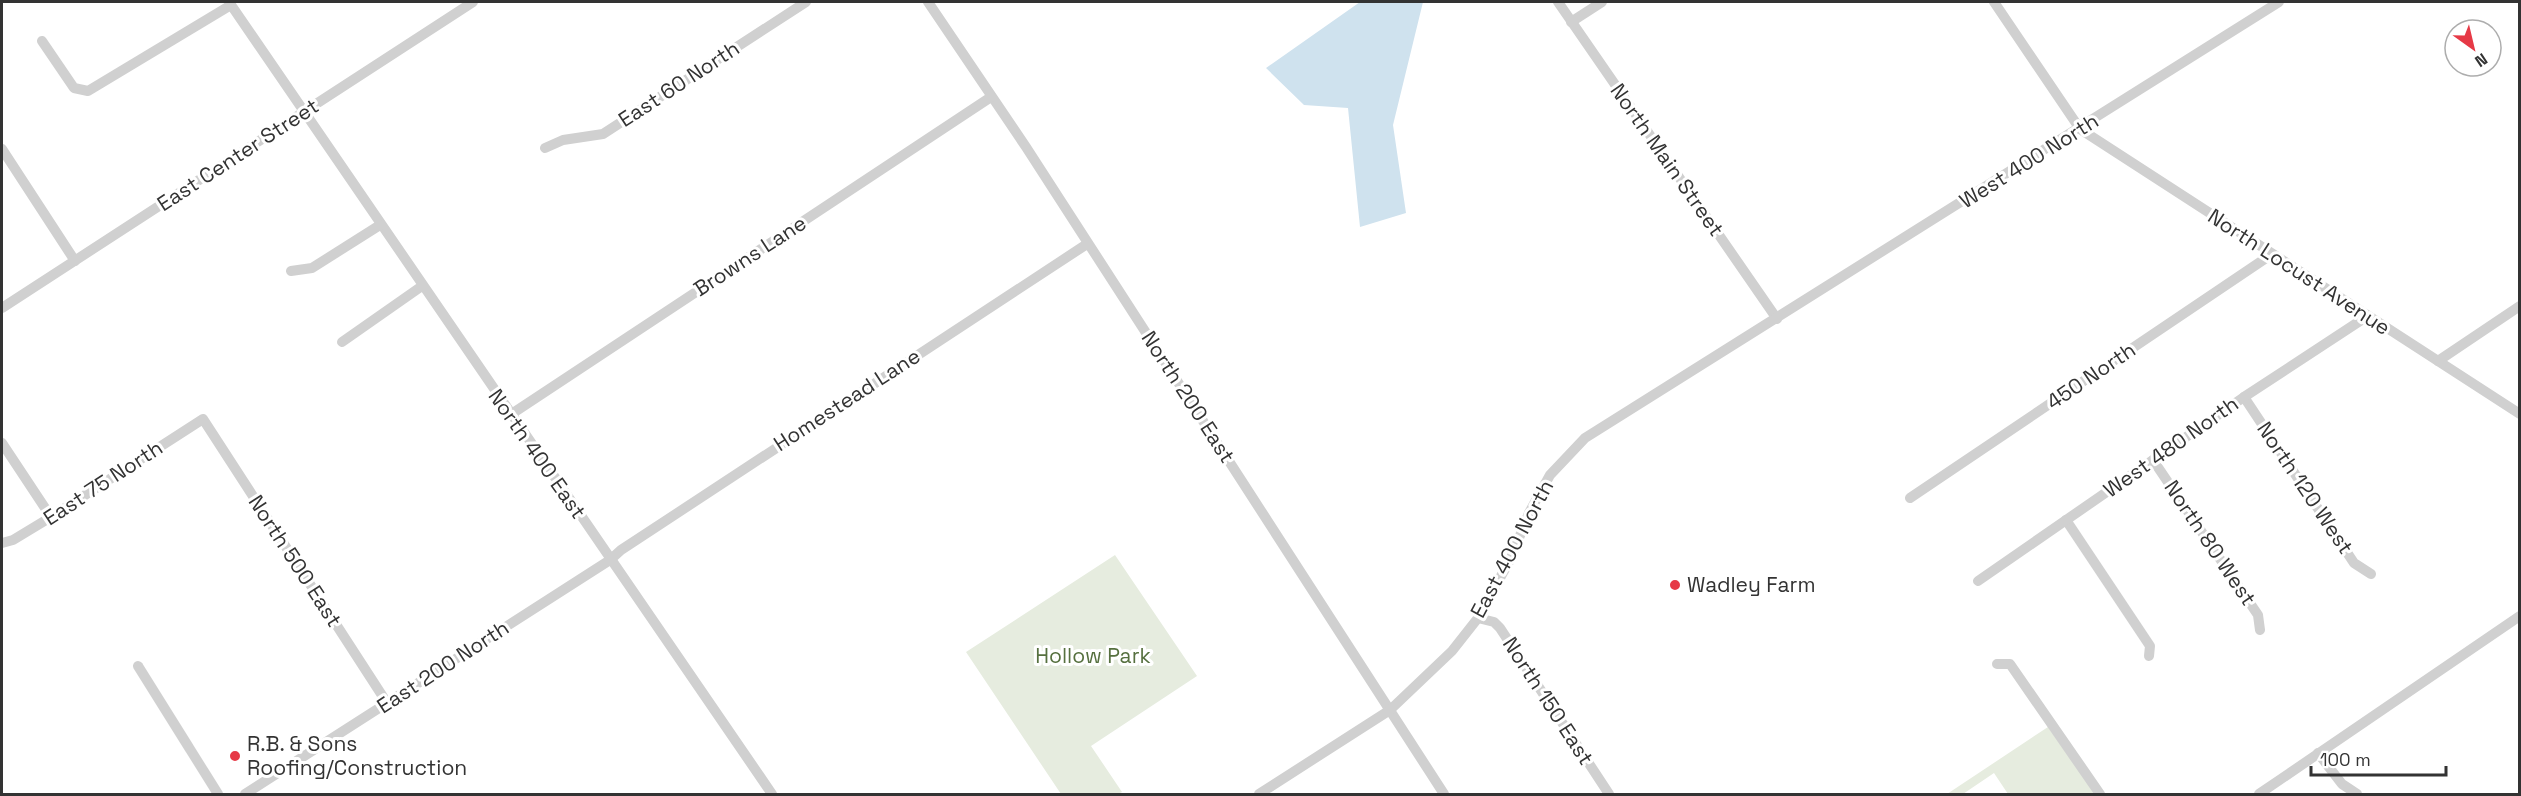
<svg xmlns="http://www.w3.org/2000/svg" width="2521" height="796" viewBox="0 0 2521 796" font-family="'Space Grotesk',sans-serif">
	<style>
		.green { fill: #e6ecdf }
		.water { fill: #cfe2ee }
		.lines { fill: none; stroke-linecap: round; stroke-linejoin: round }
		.minor { stroke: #d0d0d0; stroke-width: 10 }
		.poi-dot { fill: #e63946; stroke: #fff; stroke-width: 2 }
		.labels { text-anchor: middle; stroke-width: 6; stroke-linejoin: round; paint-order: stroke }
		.street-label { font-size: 21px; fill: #333; stroke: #fff }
		.poi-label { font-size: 21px; fill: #333; stroke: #fff; text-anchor: start }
		.park-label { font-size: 21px; fill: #56703f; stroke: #fff }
	</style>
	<rect width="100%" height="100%" fill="#fff"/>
	<g class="green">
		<polygon points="1115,555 1197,676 1091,746 1122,792 1118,794 1061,794 966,652"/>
		<polygon points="2048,727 2095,794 2008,794 1994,773 1963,794 1947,794"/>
	</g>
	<polygon class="water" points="1360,2 1423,2 1393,125 1406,213 1360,227 1348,108 1304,105 1266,68"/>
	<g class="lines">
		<g class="minor">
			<polyline points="229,2 772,794"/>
			<polyline points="928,2 1026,147 1444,794"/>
			<polyline points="1558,2 1777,319"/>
			<polyline points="1994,2 2080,129 2520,414"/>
			<polyline points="1571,22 1602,2"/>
			<polyline points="42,41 74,88 88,91 231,5"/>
			<polyline points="545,148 563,140 603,134 806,2"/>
			<polyline points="2,149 75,261"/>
			<polyline points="291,271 312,268 380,225"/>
			<polyline points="2,308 473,2"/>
			<polyline points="342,342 422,286"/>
			<polyline points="2438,361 2520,306"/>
			<polyline points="2244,397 2354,563 2371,574"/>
			<polyline points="510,415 991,97"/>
			<polyline points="2,443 51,517"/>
			<polyline points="2153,460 2258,615 2260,630"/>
			<polyline points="1910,498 2272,254"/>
			<polyline points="2066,520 2150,646 2149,656"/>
			<polyline points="2,543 13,540 51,517 203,419 387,703"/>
			<polyline points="1978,581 2244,397 2366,317"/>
			<polyline points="1478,618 1494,622 1500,628 1609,794"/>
			<polyline points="1997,664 2010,664 2100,794"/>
			<polyline points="138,666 218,794"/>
			<polyline points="2318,753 2342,784 2357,794"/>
			<polyline points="245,794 610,560 621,550 1087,244"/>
			<polyline points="1259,794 1390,710 1452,651 1478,618 1511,558 1529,513 1550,475 1585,438 2279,2"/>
			<polyline points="2259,794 2520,616"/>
		</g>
	</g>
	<g class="poi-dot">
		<circle cx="1675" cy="585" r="6"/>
		<circle cx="235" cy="756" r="6"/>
	</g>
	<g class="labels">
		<g class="street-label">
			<text transform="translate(679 84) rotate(-33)" y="7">East 60 North</text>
			<text transform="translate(238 155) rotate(-33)" y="7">East Center Street</text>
			<text transform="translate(1667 160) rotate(55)" y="7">North Main Street</text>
			<text transform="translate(2029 161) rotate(-32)" y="7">West 400 North</text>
			<text transform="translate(750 256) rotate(-33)" y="7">Browns Lane</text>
			<text transform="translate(2299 272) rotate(33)" y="7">North Locust Avenue</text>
			<text transform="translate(2091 376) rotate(-34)" y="7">450 North</text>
			<text transform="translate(1188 397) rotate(57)" y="7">North 200 East</text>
			<text transform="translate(847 400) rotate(-33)" y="7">Homestead Lane</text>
			<text transform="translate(2171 447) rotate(-35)" y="7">West 480 North</text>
			<text transform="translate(537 454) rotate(55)" y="7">North 400 East</text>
			<text transform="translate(103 483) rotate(-33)" y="7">East 75 North</text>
			<text transform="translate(2305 488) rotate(56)" y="7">North 120 West</text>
			<text transform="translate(2210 543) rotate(56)" y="7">North 80 West</text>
			<text transform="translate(1512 549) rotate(-62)" y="7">East 400 North</text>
			<text transform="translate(295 561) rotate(57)" y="7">North 500 East</text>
			<text transform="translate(443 667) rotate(-33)" y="7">East 200 North</text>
			<text transform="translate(1548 701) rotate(57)" y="7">North 150 East</text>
		</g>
		<g class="poi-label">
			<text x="1687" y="592">Wadley Farm</text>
			<text x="247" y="751">R.B. &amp; Sons<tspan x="247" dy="24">Roofing/Construction</tspan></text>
		</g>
		<g class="park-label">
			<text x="1093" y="663">Hollow Park</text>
		</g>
	</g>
	<rect width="2521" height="796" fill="none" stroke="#333333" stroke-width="6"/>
	<g transform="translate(2473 48) rotate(146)"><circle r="28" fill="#ffffff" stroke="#adadad" stroke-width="1.5"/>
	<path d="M0-4.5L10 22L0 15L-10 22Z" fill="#e63946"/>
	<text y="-9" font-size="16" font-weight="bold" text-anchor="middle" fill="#333333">N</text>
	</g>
	<path d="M2311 766v9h135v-9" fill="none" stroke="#333333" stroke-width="3"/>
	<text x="2320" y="766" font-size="18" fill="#333333" stroke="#ffffff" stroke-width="4.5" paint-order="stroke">100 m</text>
</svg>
